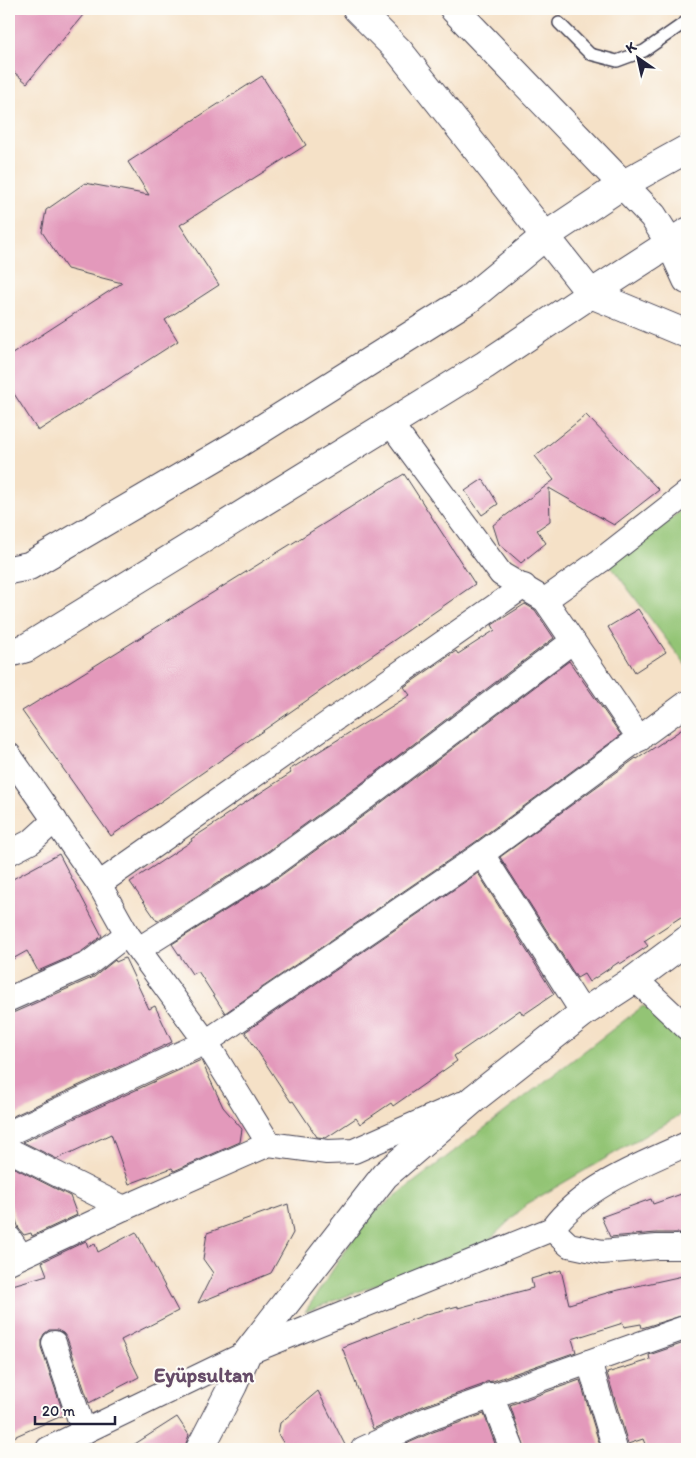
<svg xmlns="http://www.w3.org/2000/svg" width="696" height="1458" viewBox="0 0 696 1458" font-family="Itim,sans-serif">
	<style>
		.green { fill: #93c475; stroke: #5a7358 }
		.building { fill: #e399bb }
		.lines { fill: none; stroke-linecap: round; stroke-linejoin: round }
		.service-casing { stroke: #423f50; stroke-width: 14 }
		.minor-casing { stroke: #423f50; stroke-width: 26 }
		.tertiary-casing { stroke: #423f50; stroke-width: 30 }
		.secondary-casing { stroke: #423f50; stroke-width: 30 }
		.service { stroke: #fff; stroke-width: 11 }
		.minor { stroke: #fff; stroke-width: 24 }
		.tertiary { stroke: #fff; stroke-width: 28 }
		.secondary { stroke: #fff; stroke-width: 28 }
		.labels { text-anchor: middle; stroke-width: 4; stroke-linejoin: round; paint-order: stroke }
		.district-label { font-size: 21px; font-weight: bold; fill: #664c68; stroke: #fdfcf7 }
	</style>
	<rect width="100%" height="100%" fill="#fdfcf7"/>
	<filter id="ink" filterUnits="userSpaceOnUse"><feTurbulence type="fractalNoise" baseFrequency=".02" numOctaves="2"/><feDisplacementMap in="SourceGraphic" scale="10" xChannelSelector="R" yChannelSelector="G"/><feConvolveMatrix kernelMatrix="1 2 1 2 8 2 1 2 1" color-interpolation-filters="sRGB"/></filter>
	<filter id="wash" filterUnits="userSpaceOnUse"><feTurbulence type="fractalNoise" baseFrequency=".0096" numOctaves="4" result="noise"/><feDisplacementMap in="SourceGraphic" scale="20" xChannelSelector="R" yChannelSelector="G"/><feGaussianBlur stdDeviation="1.12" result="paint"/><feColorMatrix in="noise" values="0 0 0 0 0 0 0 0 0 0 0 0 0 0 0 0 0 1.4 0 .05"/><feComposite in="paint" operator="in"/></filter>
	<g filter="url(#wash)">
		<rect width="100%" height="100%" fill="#f5e1c7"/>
		<g class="green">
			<polygon points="687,506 687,667 610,565"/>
			<polygon points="643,1006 659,1013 687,1041 687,1111 527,1204 487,1242 305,1312 367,1218"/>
		</g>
		<g id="blocks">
			<g class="building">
				<polygon points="9,9 88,9 27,83 9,68"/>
				<polygon points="262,76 306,145 180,225 219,285 165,320 178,341 38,431 9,386 9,356 122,283 67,269 42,232 46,210 85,183 149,195 128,162"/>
				<polygon points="586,415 659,490 614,525 549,488 550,521 537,530 546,543 521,563 499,544 493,525 554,480 535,456"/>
				<polygon points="404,474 475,584 111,836 22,711"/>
				<polygon points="483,479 498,504 482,515 465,491"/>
				<polygon points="525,604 535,610 554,638 358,786 264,854 157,921 130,882 192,841 191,839 224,818 223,817 291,773 289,770 410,695 404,687 456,651 458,654 495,630 492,625"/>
				<polygon points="638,609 666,652 635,672 608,627"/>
				<polygon points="569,661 621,735 474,843 225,1013 198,971 192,974 172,944 280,876 374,808"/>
				<polygon points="687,726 687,913 644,941 648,946 620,964 619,962 589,982 584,974 577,978 500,857 636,758 637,759"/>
				<polygon points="59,854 102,936 81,952 38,971 27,951 9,961 9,881"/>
				<polygon points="478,873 554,994 523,1015 520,1010 480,1038 454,1056 457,1061 393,1106 391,1103 360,1124 356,1118 326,1138 317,1137 293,1101 291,1102 245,1032"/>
				<polygon points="125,958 149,1009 155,1006 172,1042 9,1118 9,1013 15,1012 94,977 115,960 116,962"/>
				<polygon points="201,1060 223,1107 242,1129 240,1142 174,1171 172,1168 129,1184 111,1134 57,1159 23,1142"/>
				<polygon points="9,1165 70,1196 77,1215 32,1236 31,1233 24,1235 19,1229 9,1200"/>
				<polygon points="687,1192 687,1233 656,1233 610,1237 601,1217 651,1199 653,1204"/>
				<polygon points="288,1204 293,1233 271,1273 198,1303 213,1273 203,1259 207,1233"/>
				<polygon points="136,1232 178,1311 121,1340 139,1377 89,1403 67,1338 63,1333 57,1330 49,1330 44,1334 41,1340 41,1347 64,1415 9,1439 9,1286 47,1275 42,1262 86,1241 88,1247 95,1244 98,1252"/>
				<polygon points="561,1270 569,1304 610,1292 687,1275 687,1314 642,1328 641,1324 624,1327 623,1323 572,1339 576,1352 493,1381 486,1382 482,1385 423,1406 373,1429 342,1347 427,1314 458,1306 458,1308 533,1288 531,1279"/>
				<polygon points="687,1342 687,1449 647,1449 643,1439 628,1444 607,1373 650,1360 649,1355"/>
				<polygon points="580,1380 601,1449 525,1449 510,1405"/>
				<polygon points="318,1391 347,1449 287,1449 278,1434 280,1423"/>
				<polygon points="484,1414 497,1449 395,1449 433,1432"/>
				<polygon points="177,1417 189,1435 184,1449 127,1449"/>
			</g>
		</g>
	</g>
	<g filter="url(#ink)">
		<use href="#blocks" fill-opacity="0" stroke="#423f50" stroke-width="1"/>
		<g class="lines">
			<defs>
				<polyline id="service" points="559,23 590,54 617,61 644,51 687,21"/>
				<g id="minor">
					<polyline points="390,423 501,574 545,600 640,739"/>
					<polyline points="545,600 600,561 687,493"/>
					<polyline points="9,755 99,884 127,934 206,1042 269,1144"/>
					<polyline points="9,853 32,841 55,820"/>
					<polyline points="482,854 583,1013"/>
					<polyline points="99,884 524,586"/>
					<polyline points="139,949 272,865 366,797 573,641"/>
					<polyline points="635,979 687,1028"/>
					<polyline points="9,999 88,964 127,934"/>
					<polyline points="9,1133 206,1042 482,854 687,703"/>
					<polyline points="9,1150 124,1208"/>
					<polyline points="552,1229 569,1245 602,1252 657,1247 687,1247"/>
					<polyline points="9,1238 21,1256"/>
					<polyline points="9,1262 124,1208 269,1144 327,1152 354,1151 461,1104"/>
					<polyline points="54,1343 84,1432"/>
					<polyline points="589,1362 615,1449"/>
					<polyline points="491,1395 512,1449"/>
					<path d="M48,1449L247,1353L552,1229C581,1188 642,1164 687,1144"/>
					<polyline points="363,1449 428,1419 687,1327"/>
				</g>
				<g id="tertiary">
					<polyline points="357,9 399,51 591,294 687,334"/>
					<polyline points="454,9 653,216 670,243 687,280"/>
					<polyline points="200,1449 233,1385 247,1353 385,1175 476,1097 583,1013 635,979 687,940"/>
				</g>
				<g id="secondary">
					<polyline points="9,570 29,566 236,445 469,299 544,237 622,185 687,149"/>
					<polyline points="9,653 26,648 485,365 591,294 687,232"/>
				</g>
			</defs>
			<use href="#service" class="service-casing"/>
			<use href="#minor" class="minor-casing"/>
			<use href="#tertiary" class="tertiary-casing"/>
			<use href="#secondary" class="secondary-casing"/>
			<use href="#service" class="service"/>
			<use href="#minor" class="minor"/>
			<use href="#tertiary" class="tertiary"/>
			<use href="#secondary" class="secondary"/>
		</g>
	</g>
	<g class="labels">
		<g class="district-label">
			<text x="204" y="1382">Eyüpsultan</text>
		</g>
	</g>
	<rect width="696" height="1458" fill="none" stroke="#fdfcf7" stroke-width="30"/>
	<g transform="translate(638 58) rotate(326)" stroke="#fdfcf7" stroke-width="4" paint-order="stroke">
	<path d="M0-4L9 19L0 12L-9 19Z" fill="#22223b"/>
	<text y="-8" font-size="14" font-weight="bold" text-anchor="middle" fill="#22223b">K</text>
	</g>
	<path d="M35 1416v8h80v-8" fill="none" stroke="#22223b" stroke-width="2.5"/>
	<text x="42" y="1416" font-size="15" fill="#22223b" stroke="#fdfcf7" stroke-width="4" paint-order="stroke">20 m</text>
</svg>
